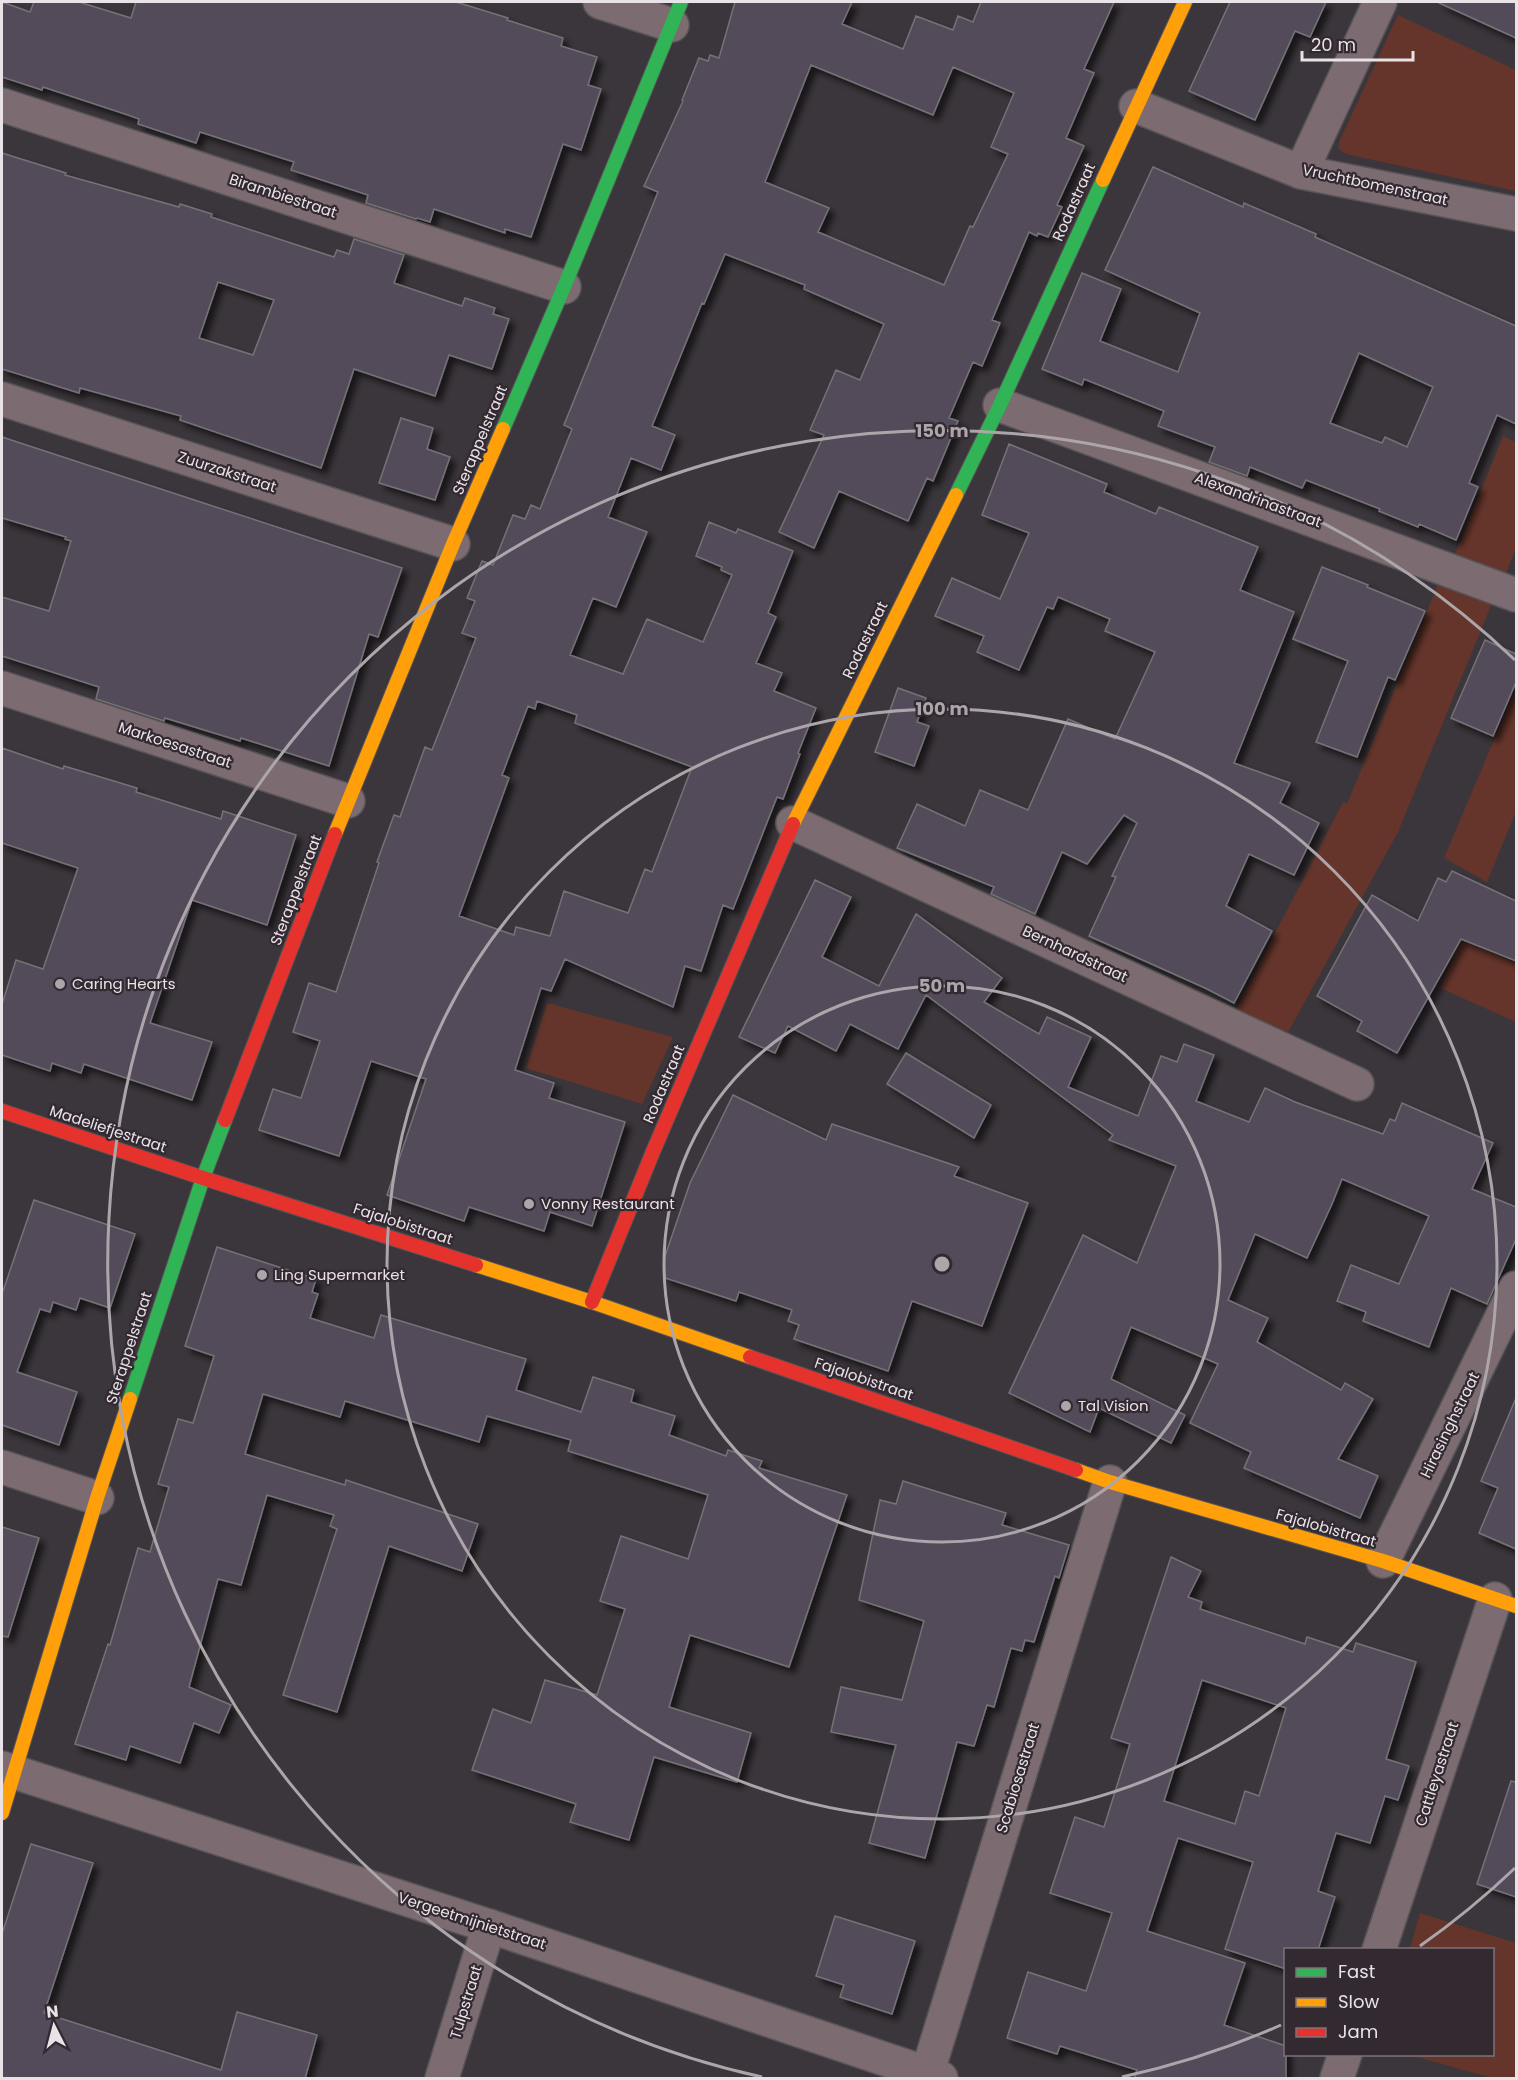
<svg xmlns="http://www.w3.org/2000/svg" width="1518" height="2080" viewBox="0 0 1518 2080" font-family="Poppins,sans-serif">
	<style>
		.green { fill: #65352b }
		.building { fill: #534b5a; stroke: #757277; stroke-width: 1.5; fill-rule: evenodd; filter: url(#shadow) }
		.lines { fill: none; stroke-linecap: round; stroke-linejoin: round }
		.street-casing { stroke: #565356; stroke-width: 36 }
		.fast-casing { stroke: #565356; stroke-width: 16 }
		.slow-casing { stroke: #565356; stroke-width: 16 }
		.jam-casing { stroke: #565356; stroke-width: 16 }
		.street { stroke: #7c6b70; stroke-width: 33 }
		.fast { stroke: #30b455; stroke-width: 14 }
		.slow { stroke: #ff9f0a; stroke-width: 14 }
		.jam { stroke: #e5322d; stroke-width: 14 }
		.ring { fill: none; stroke: #aca6ab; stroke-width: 3 }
		.poi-dot { fill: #aca6ab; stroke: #332931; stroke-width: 2 }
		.labels { text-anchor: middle; stroke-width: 4.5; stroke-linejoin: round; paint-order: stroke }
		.street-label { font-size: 15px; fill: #e9e3e8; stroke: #332931 }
		.poi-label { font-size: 15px; fill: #e9e3e8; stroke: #332931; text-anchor: start }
		.centre { fill: #aca6ab; stroke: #332931; stroke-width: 3 }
		.ring-label { font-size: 18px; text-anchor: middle; font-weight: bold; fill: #aca6ab; stroke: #332931; stroke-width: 4.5; stroke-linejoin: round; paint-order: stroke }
	</style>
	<defs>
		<filter id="shadow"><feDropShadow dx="5.5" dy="5.5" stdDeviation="3" flood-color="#0009"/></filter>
	</defs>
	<rect width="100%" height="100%" fill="#3b363b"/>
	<g class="green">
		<polygon points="1398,15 1516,70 1516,191 1346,154 1339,149 1339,142"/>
		<polygon points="1503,436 1516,442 1516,548 1504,578 1454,557"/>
		<polygon points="1442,575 1495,596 1398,832 1286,1036 1235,1011 1343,802 1347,804"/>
		<polygon points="1516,688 1516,811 1487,882 1444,858"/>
		<polygon points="1461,940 1516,963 1516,1022 1440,988"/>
		<polygon points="547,1003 673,1037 642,1104 526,1068"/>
		<polygon points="1420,1913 1516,1943 1516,2078 1492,2078 1410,2055 1492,2054 1492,1950 1410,1949"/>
	</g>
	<g class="building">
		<polygon points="2,2 30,12 34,2 79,2 131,18 136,2 456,2 508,18 507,20 563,38 561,46 597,57 588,85 601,89 581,150 563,144 531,237 505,229 505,233 434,209 430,222 417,218 416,219 366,203 368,195 291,170 294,162 200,132 196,143 138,124 139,119 128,115 43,87 42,90 2,77"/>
		<path d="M735,2H852L842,24L903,49L916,16L953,30L958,16L973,22L981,2H1114L1084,69L1094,73L1066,138L1084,146L1057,205L1062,207L1048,237L1038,233L1037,236L1029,232L992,320L1000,323L982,366L973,362L949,418L958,421L933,481L927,478L908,521L839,491L814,548L779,532L824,435L810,430L836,370L860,380L884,324L804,289L805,285L725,254L704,304L702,303L652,426L675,435L661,470L631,458L608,517L647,532L616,607L593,598L570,655L623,674L647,619L703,642L732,575L721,570L722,567L696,556L709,522L736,533L738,529L793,551L768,613L776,617L756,663L782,673L774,691L816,708L798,753L800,754L783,799L777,797L733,909L723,905L701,971L685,966L673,1007L565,959L551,991L541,988L515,1070L554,1083L549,1098L625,1122L592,1226L550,1212L544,1231L469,1207L464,1221L387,1195L426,1079L371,1061L339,1156L259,1130L273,1089L301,1098L320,1041L293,1032L309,983L336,992L379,863L377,862L394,815L400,817L425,747L432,750L476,638L462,633L475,601L467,598L482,561L493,565L513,515L525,519L531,505L540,509L572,429L564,425L658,192L644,186L683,101L682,100L699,58L708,61L710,55L719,58ZM811,65L933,115L953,67L1014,93L991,147L1008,154L973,227L970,226L944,285L818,232L829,208L765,182ZM537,701L577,715L575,723L692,767L652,872L645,869L628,913L564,891L550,936L516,927L514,935L459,916L509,778L502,775L528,706L535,709Z"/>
		<polygon points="1230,2 1326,2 1310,37 1295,31 1255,120 1189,91"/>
		<polygon points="1437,2 1516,2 1516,38"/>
		<path d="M2,153L66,173L65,175L179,207L180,204L212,214L211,217L334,257L337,250L349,254L354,239L404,255L394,283L462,306L465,298L495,308L493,314L509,319L492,369L449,355L435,396L354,369L321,468L180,420L181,416L80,388L79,393L2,369ZM218,282L274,300L253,355L199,338Z"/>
		<path d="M1153,167L1243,207L1244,203L1316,234L1315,237L1516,326V424L1497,415L1469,483L1478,487L1456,540L1419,524L1418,527L1379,511L1380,509L1306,480L1302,488L1250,467L1247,476L1209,462L1215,447L1158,426L1164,411L1084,379L1082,385L1042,369L1082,273L1121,289L1100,341L1178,372L1200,313L1105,270ZM1359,353L1433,387L1407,447L1385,437L1382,443L1330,423Z"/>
		<polygon points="401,418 433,428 427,449 450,457 435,500 379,483"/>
		<polygon points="2,437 402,568 378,637 369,634 329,766 241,738 240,741 165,718 164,721 96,699 99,687 2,656 2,597 49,611 71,541 65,539 66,537 2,518"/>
		<polygon points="1009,444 1107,484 1104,492 1156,514 1159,507 1258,547 1240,590 1294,612 1234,763 1290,783 1280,803 1319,823 1294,875 1249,854 1226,906 1272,931 1234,1003 1205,988 1089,936 1116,877 1112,876 1137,823 1124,815 1087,864 1062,852 1035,914 991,894 994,887 897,848 917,804 965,826 980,790 1028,810 1068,719 1115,739 1155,652 1105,631 1110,619 1058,597 1053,609 1047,607 1019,670 977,652 984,636 935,616 952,578 1000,599 1029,533 982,515"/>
		<polygon points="1322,567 1368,585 1367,587 1425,611 1395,680 1388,677 1357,757 1316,742 1348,661 1293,639"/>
		<polygon points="1485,640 1516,654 1516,682 1493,736 1451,718"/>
		<polygon points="898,688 926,698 917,722 929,726 914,766 875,752"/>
		<polygon points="2,748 63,769 64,766 137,788 136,792 221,819 223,811 296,835 267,925 192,900 150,1023 212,1042 192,1100 84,1064 81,1073 52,1063 50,1071 2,1055 2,1004 16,960 43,969 78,868 2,843"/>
		<polygon points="1452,871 1516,901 1516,961 1461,939 1397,1053 1357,1031 1362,1021 1317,996 1372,895 1418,921 1438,878 1446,882"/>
		<polygon points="815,880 851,897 822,957 879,986 916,914 1002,978 984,1002 1039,1034 1047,1017 1091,1037 1068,1087 1138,1116 1161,1056 1177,1062 1184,1044 1214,1055 1196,1101 1249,1122 1265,1088 1295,1102 1383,1134 1390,1119 1395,1121 1402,1103 1493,1143 1472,1189 1516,1207 1516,1239 1487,1304 1451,1288 1429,1347 1363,1321 1366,1312 1337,1301 1351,1265 1399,1284 1429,1216 1342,1179 1332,1204 1307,1258 1255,1234 1228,1300 1268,1318 1257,1342 1341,1390 1345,1383 1373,1399 1338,1459 1378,1476 1360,1518 1244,1468 1251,1452 1190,1423 1218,1364 1131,1327 1111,1379 1185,1415 1171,1443 1099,1408 1090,1432 1009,1393 1083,1235 1137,1263 1176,1166 1109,1140 1113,1135 926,995 898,1049 850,1024 836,1051 788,1026 775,1053 739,1037"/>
		<polygon points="906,1053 991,1105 974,1138 887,1084"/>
		<polygon points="733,1095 826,1140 832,1124 959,1167 954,1176 1028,1203 982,1326 912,1301 888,1371 794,1339 799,1325 788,1321 792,1310 739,1292 736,1301 665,1278 664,1259 690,1183"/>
		<polygon points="34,1200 135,1234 110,1308 80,1298 76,1310 53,1302 50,1312 40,1309 17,1372 77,1392 59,1445 2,1425 2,1294"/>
		<polygon points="217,1247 316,1279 312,1292 318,1294 310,1318 374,1338 381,1315 526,1359 516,1390 581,1412 593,1377 634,1390 631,1402 675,1416 669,1435 726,1456 728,1450 762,1461 759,1468 847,1495 789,1667 690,1635 669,1707 751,1733 737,1782 654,1757 629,1840 570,1822 576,1804 472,1770 493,1709 531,1723 545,1680 597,1695 625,1609 600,1601 621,1536 688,1559 708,1495 568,1451 571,1440 487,1416 479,1442 345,1401 340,1417 263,1394 245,1454 345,1485 346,1480 478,1524 462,1571 389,1546 337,1712 283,1695 337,1529 330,1526 334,1515 267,1495 241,1585 218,1579 189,1687 231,1705 219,1733 194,1723 180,1763 130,1746 126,1760 75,1744 108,1644 110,1645 138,1548 150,1552 169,1487 158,1484 178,1419 193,1423 214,1356 185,1346"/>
		<polygon points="1516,1398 1516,1549 1479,1533 1498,1488 1481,1481"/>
		<polygon points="903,1481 1006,1513 1002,1525 1069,1545 1059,1578 1055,1576 1034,1642 1025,1640 1022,1651 1011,1648 994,1707 987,1705 974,1746 957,1742 925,1858 869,1843 896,1745 831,1732 841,1687 902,1700 924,1621 859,1600 880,1500 896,1504"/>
		<polygon points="2,1527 39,1538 8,1637 2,1636"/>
		<path d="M1171,1557L1201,1571L1188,1597L1202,1602L1200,1609L1305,1644L1307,1637L1353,1652L1356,1643L1416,1662L1386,1759L1409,1766L1398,1800L1385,1796L1370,1843L1336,1833L1318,1891L1335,1897L1318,1950H1286V1969L1225,1949L1253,1862L1178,1838L1147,1931L1245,1963L1224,2025L1286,2046V2079H1134L1137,2070L1060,2046L1057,2054L1007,2038L1028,1972L1086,1991L1112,1913L1050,1893L1075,1817L1104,1827L1130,1744L1111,1738ZM1202,1680L1286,1708L1259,1796L1245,1791L1235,1824L1164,1801Z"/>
		<polygon points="1511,1781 1516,1782 1516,1897 1477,1884"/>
		<polygon points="31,1844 93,1863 44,2013 221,2070 237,2012 317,2035 305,2079 2,2079 2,1934"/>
		<polygon points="835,1916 915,1941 892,2014 840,1997 844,1985 816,1976"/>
	</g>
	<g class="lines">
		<defs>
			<g id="street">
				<polyline points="600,2 672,25"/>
				<polyline points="2,105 564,287"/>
				<polyline points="1136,106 1301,172 1516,214"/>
				<polyline points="1301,172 1380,2"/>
				<polyline points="2,399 453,544"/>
				<polyline points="1000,405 1516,595"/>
				<polyline points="2,688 348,801"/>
				<polyline points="793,823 1357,1084"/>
				<polyline points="2,1467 97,1498"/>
				<polyline points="1383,1561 1516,1288"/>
				<polyline points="2,1768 489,1926 941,2078"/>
				<polyline points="1379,1950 1495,1599"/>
				<polyline points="927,2074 1110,1482"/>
				<polyline points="442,2078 489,1926"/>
				<polyline points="1337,2078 1345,2054"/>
			</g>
			<g id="fast">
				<polyline points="503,429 564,287 681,2"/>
				<polyline points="956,495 1000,405 1103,180"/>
				<polyline points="130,1399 203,1178 225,1120"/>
			</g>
			<g id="slow">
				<polyline points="1103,180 1185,2"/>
				<polyline points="793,824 956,495"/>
				<polyline points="335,834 453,544 503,429"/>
				<polyline points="476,1265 592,1302 750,1357"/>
				<polyline points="1076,1470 1110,1482 1383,1561 1516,1606"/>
				<polyline points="2,1813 97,1498 130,1399"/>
			</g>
			<g id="jam">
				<polyline points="2,1111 203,1178 476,1265"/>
				<polyline points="225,1120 335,834"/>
				<polyline points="592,1302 652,1154 793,824"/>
				<polyline points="750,1357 1076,1470"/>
			</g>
		</defs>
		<use href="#street" class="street-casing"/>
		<use href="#fast" class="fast-casing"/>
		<use href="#slow" class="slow-casing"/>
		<use href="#jam" class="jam-casing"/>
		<use href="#street" class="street"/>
		<use href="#fast" class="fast"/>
		<use href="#slow" class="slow"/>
		<use href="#jam" class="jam"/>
	</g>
	<g class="ring">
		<circle cx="942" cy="1264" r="278"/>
		<circle cx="942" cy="1264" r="555"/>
		<path d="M1515 1868A833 833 0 0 1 1420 1946M1281 2025A833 833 0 0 1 1122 2077M762 2077A833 833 0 1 1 1515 660"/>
	</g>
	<g class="poi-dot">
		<circle cx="60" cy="984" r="6"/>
		<circle cx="529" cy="1204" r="6"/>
		<circle cx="262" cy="1275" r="6"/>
		<circle cx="1066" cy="1406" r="6"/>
	</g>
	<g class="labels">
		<g class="street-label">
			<text transform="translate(1375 185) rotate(12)" y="5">Vruchtbomenstraat</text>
			<text transform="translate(283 196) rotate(18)" y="5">Birambiestraat</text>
			<text transform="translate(1074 202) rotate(-66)" y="5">Rodastraat</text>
			<text transform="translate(480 440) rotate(-67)" y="5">Sterappelstraat</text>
			<text transform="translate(227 472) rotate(18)" y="5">Zuurzakstraat</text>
			<text transform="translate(1258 500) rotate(20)" y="5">Alexandrinastraat</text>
			<text transform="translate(865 640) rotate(-64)" y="5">Rodastraat</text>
			<text transform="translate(175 745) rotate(18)" y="5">Markoesastraat</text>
			<text transform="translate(296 890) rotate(-69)" y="5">Sterappelstraat</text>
			<text transform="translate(1075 954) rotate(25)" y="5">Bernhardstraat</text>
			<text transform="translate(664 1084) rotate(-67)" y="5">Rodastraat</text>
			<text transform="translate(108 1129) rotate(18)" y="5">Madeliefjestraat</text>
			<text transform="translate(403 1224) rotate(18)" y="5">Fajalobistraat</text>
			<text transform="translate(129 1348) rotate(-72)" y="5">Sterappelstraat</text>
			<text transform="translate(864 1379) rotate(19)" y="5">Fajalobistraat</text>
			<text transform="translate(1450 1425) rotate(-64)" y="5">Hirasinghstraat</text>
			<text transform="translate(1326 1528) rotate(16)" y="5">Fajalobistraat</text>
			<text transform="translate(1437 1774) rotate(-72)" y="5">Cattleyastraat</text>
			<text transform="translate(1018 1778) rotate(-73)" y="5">Scabiosastraat</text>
			<text transform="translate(472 1921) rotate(18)" y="5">Vergeetmijnietstraat</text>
			<text transform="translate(466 2002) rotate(-73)" y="5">Tulpstraat</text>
		</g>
		<g class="poi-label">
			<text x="72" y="989">Caring Hearts</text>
			<text x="541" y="1209">Vonny Restaurant</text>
			<text x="274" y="1280">Ling Supermarket</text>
			<text x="1078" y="1411">Tal Vision</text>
		</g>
	</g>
	<circle cx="942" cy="1264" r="9" class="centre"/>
	<g class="ring-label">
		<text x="942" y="437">150 m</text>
		<text x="942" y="715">100 m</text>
		<text x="942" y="992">50 m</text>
	</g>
	<rect width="1518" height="2080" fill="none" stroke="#e9e3e8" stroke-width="6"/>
	<rect x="1284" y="1948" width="210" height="108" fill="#332931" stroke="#7c737a" stroke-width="1.5"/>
	<rect x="1296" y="1968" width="30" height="9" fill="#30b455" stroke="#7c737a" stroke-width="1.5"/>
	<text x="1338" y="1978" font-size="18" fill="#e9e3e8">Fast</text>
	<rect x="1296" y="1998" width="30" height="9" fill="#ff9f0a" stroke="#7c737a" stroke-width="1.5"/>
	<text x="1338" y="2008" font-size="18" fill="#e9e3e8">Slow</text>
	<rect x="1296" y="2028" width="30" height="9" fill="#e5322d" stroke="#7c737a" stroke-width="1.5"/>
	<text x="1338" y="2038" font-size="18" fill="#e9e3e8">Jam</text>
	<g transform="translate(54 2026) rotate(354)" stroke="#332931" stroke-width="4.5" paint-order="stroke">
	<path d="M0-4.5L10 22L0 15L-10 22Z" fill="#e9e3e8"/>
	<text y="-9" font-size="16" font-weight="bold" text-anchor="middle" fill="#e9e3e8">N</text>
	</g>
	<path d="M1302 51v9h111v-9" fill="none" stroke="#e9e3e8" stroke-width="3"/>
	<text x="1311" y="51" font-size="18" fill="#e9e3e8" stroke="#332931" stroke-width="4.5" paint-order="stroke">20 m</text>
</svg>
